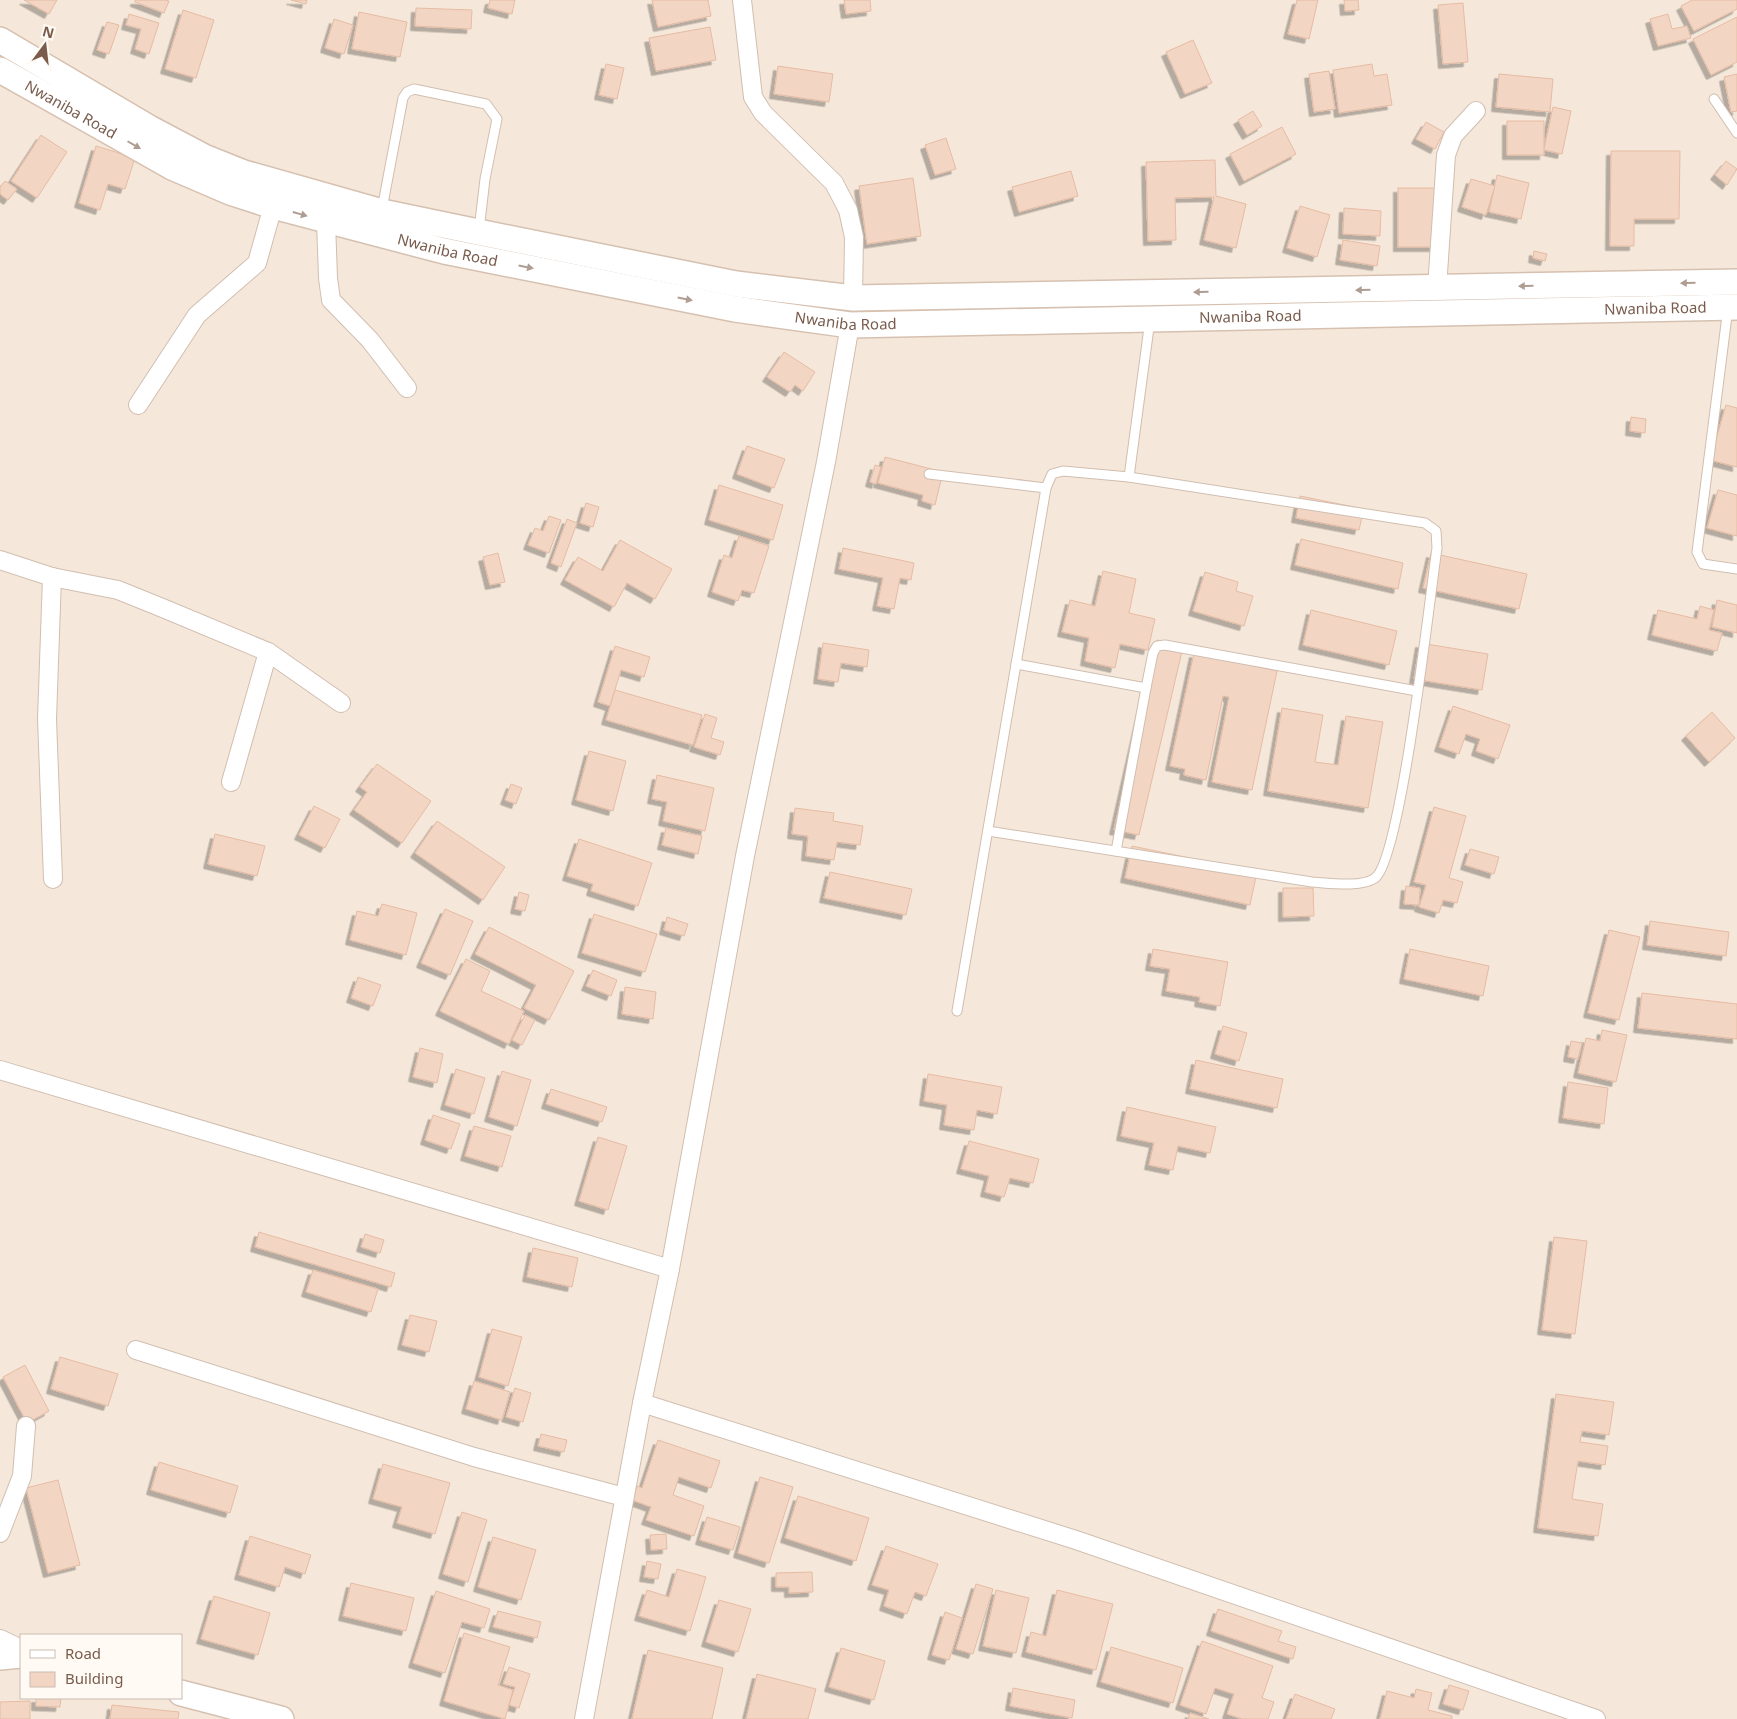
<svg xmlns="http://www.w3.org/2000/svg" width="1737" height="1719" viewBox="0 0 1737 1719" font-family="'Noto Sans',sans-serif">
	<style>
		.residential { fill: #f5e8da; fill-rule: evenodd }
		.building { fill: #f3d5c3; stroke: #e6bba3; filter: url(#shadow) }
		.lines { fill: none; stroke-linecap: round; stroke-linejoin: round }
		.lane-casing { stroke: #d1beb0; stroke-width: 11 }
		.street-casing { stroke: #d1beb0; stroke-width: 20 }
		.secondary-casing { stroke: #d6c0b0; stroke-width: 28 }
		.lane { stroke: #fff; stroke-width: 9 }
		.street { stroke: #fff; stroke-width: 18 }
		.secondary { stroke: #fff; stroke-width: 25 }
		.oneway { fill: #af9d94 }
		.labels { text-anchor: middle; stroke-width: 4; stroke-linejoin: round; paint-order: stroke }
		.street-label { font-size: 15px; fill: #7a5c4d; stroke: #fffaf3 }
	</style>
	<defs>
		<filter id="shadow"><feDropShadow dx="-4.5" dy="4.5" stdDeviation="0" flood-color="#0004"/></filter>
	</defs>
	<rect width="100%" height="100%" fill="#fdf6ec"/>
	<path class="residential" d="M0,0H1737V1719H0ZM21,1635H181V1698H21Z"/>
	<g class="building">
		<polygon points="24,0 57,0 49,14"/>
		<polygon points="135,0 165,0 169,1 164,13 135,2"/>
		<polygon points="291,0 307,0 306,4"/>
		<polygon points="490,0 515,0 512,14 488,8"/>
		<polygon points="652,0 708,0 711,16 658,27"/>
		<polygon points="844,0 870,0 871,11 846,14"/>
		<polygon points="1297,0 1318,0 1309,39 1288,34"/>
		<polygon points="1344,0 1358,0 1359,10 1345,11"/>
		<polygon points="1692,0 1737,0 1737,9 1694,31 1681,6"/>
		<polygon points="1463,3 1468,62 1443,64 1438,5"/>
		<polygon points="416,8 472,10 471,29 415,26"/>
		<polygon points="183,10 214,20 196,78 165,69"/>
		<polygon points="359,12 407,22 400,57 352,49"/>
		<polygon points="129,14 159,23 149,54 135,49 141,29 126,25"/>
		<polygon points="1668,14 1672,29 1687,26 1691,38 1658,46 1650,19"/>
		<polygon points="1737,17 1737,62 1711,75 1693,39"/>
		<polygon points="334,19 353,25 344,54 325,48"/>
		<polygon points="107,22 119,25 109,54 97,50"/>
		<polygon points="710,27 716,60 656,71 649,38"/>
		<polygon points="1193,40 1212,83 1185,94 1166,52"/>
		<polygon points="606,64 624,68 617,99 599,95"/>
		<polygon points="1372,64 1374,76 1387,74 1392,105 1339,113 1333,70"/>
		<polygon points="778,66 833,74 829,102 774,94"/>
		<polygon points="1329,71 1335,109 1314,112 1309,74"/>
		<polygon points="1499,74 1553,79 1550,112 1496,107"/>
		<polygon points="1737,74 1737,111 1731,112 1724,77"/>
		<polygon points="1553,107 1571,111 1562,154 1544,150 1544,155 1507,155 1507,121 1544,121 1544,149"/>
		<polygon points="1253,111 1262,126 1247,135 1238,120"/>
		<polygon points="1426,122 1444,132 1435,149 1416,139"/>
		<polygon points="1282,127 1296,154 1244,181 1230,154"/>
		<polygon points="41,135 67,152 37,198 11,181"/>
		<polygon points="946,138 956,169 935,175 925,145"/>
		<polygon points="96,146 135,158 125,189 108,184 100,210 79,203"/>
		<polygon points="1611,151 1680,151 1679,219 1634,219 1634,246 1610,246"/>
		<polygon points="1215,160 1216,196 1246,204 1236,248 1204,240 1214,197 1175,198 1176,240 1148,241 1146,162"/>
		<polygon points="1726,161 1737,169 1727,185 1715,175"/>
		<polygon points="1071,171 1078,196 1019,212 1012,187"/>
		<polygon points="1497,175 1529,183 1521,219 1489,212"/>
		<polygon points="913,178 921,236 867,244 859,186"/>
		<polygon points="1471,179 1495,186 1486,215 1462,207"/>
		<polygon points="5,181 17,189 8,200 0,194 0,187"/>
		<rect x="1398" y="188" width="42" height="59"/>
		<polygon points="1300,206 1330,215 1317,257 1287,248"/>
		<polygon points="1344,208 1381,211 1380,236 1343,234"/>
		<polygon points="1343,240 1380,246 1377,266 1340,260"/>
		<polygon points="1534,251 1547,254 1545,261 1533,258"/>
		<polygon points="784,352 815,372 803,391 795,385 790,392 767,377"/>
		<polygon points="1726,405 1737,408 1737,467 1710,460"/>
		<polygon points="1631,417 1646,419 1645,433 1630,431"/>
		<polygon points="747,446 785,459 774,488 737,474"/>
		<polygon points="885,457 943,472 935,505 922,501 923,495 878,483"/>
		<polygon points="875,465 881,467 876,484 870,482"/>
		<polygon points="719,485 783,505 773,540 709,520"/>
		<polygon points="1718,490 1737,495 1737,536 1707,528"/>
		<polygon points="1300,496 1364,509 1359,530 1296,518"/>
		<polygon points="586,503 599,507 593,527 580,523"/>
		<polygon points="549,516 561,520 549,553 528,545 535,528 543,531"/>
		<polygon points="567,519 577,523 561,567 551,563"/>
		<polygon points="739,536 769,546 754,593 742,590 738,601 712,592 724,555 732,558"/>
		<polygon points="1301,539 1403,563 1398,589 1295,565"/>
		<polygon points="620,540 672,569 655,599 627,583 614,607 565,580 578,557 603,571"/>
		<polygon points="843,548 914,563 911,580 900,578 894,609 877,606 883,578 839,569"/>
		<polygon points="498,553 505,582 490,585 483,557"/>
		<polygon points="1431,553 1527,574 1519,609 1423,588"/>
		<polygon points="1103,571 1136,579 1129,613 1155,619 1148,650 1120,644 1115,668 1085,661 1089,638 1062,632 1070,600 1095,606"/>
		<polygon points="1205,572 1238,582 1236,591 1253,596 1244,626 1193,611"/>
		<polygon points="1717,600 1737,605 1737,633 1712,627"/>
		<polygon points="1700,606 1714,610 1709,630 1722,633 1717,651 1652,635 1658,610 1697,619"/>
		<polygon points="1311,610 1397,631 1389,665 1303,645"/>
		<polygon points="1157,640 1183,647 1139,835 1114,830"/>
		<polygon points="823,643 869,650 867,667 841,663 838,682 818,679"/>
		<polygon points="1420,643 1488,654 1482,690 1414,679"/>
		<polygon points="615,646 650,657 644,677 621,670 610,706 598,702"/>
		<polygon points="1194,653 1277,671 1252,790 1212,782 1229,697 1223,696 1206,780 1184,775 1185,769 1170,766"/>
		<polygon points="615,690 702,715 693,745 606,720"/>
		<polygon points="1453,706 1510,725 1498,759 1476,751 1480,739 1466,734 1459,754 1439,747"/>
		<polygon points="1282,708 1323,715 1315,762 1338,765 1346,716 1383,722 1368,808 1268,791"/>
		<polygon points="1712,712 1735,738 1709,762 1686,736"/>
		<polygon points="705,714 717,718 711,738 724,742 720,755 694,747"/>
		<polygon points="589,751 626,761 613,811 576,800"/>
		<polygon points="377,764 431,801 402,843 354,810 367,792 360,787"/>
		<polygon points="657,775 714,788 705,831 663,821 667,802 652,799"/>
		<polygon points="511,784 522,788 516,804 505,800"/>
		<polygon points="314,806 340,819 325,848 299,835"/>
		<polygon points="1434,807 1466,816 1449,878 1463,882 1457,903 1443,900 1439,913 1419,907 1426,885 1414,882"/>
		<polygon points="795,808 834,813 833,821 863,826 860,845 837,842 834,860 806,856 808,836 792,834"/>
		<polygon points="437,821 505,867 483,900 415,853"/>
		<polygon points="666,828 702,836 698,854 662,845"/>
		<polygon points="215,834 265,846 257,876 208,864"/>
		<polygon points="579,839 652,863 638,906 591,891 593,884 567,876"/>
		<polygon points="1132,846 1257,872 1250,905 1125,878"/>
		<polygon points="1470,849 1499,857 1494,874 1465,865"/>
		<polygon points="830,872 912,889 906,915 824,898"/>
		<polygon points="1406,886 1420,888 1419,905 1404,904"/>
		<polygon points="1283,888 1313,888 1314,916 1283,917"/>
		<polygon points="519,892 529,895 525,911 515,909"/>
		<polygon points="382,904 417,913 406,955 350,940 357,911 378,916"/>
		<polygon points="445,909 473,921 450,975 421,963"/>
		<polygon points="594,914 657,934 645,972 582,953"/>
		<polygon points="667,917 688,924 684,936 664,930"/>
		<polygon points="1650,921 1729,932 1726,956 1647,945"/>
		<polygon points="489,927 574,971 549,1020 524,1008 536,985 475,954"/>
		<polygon points="1609,930 1640,937 1619,1020 1588,1013"/>
		<polygon points="1153,949 1228,962 1220,1006 1199,1002 1200,997 1166,991 1170,969 1150,966"/>
		<polygon points="1410,949 1489,966 1483,996 1404,979"/>
		<polygon points="466,959 490,971 481,991 524,1011 509,1044 440,1011"/>
		<polygon points="593,970 617,980 611,996 586,986"/>
		<polygon points="358,977 381,985 373,1006 351,998"/>
		<polygon points="625,987 656,992 653,1019 622,1014"/>
		<polygon points="1642,993 1737,1004 1737,1039 1638,1028"/>
		<polygon points="525,1015 535,1020 522,1045 512,1040"/>
		<polygon points="1223,1026 1247,1033 1239,1061 1215,1054"/>
		<polygon points="1602,1030 1627,1035 1616,1082 1578,1073 1586,1038 1600,1041"/>
		<polygon points="1571,1041 1582,1043 1578,1059 1568,1057"/>
		<polygon points="420,1048 443,1054 437,1083 413,1077"/>
		<polygon points="1196,1060 1283,1079 1277,1108 1190,1089"/>
		<polygon points="456,1069 485,1078 474,1114 445,1105"/>
		<polygon points="502,1071 531,1080 517,1126 489,1117"/>
		<polygon points="928,1074 1002,1087 997,1114 977,1110 974,1130 944,1125 947,1105 924,1101"/>
		<polygon points="1568,1082 1608,1088 1604,1124 1563,1118"/>
		<polygon points="551,1089 607,1107 602,1122 546,1104"/>
		<polygon points="1127,1107 1216,1127 1210,1153 1178,1146 1173,1170 1149,1165 1154,1143 1121,1136"/>
		<polygon points="433,1115 460,1124 451,1149 425,1140"/>
		<polygon points="474,1126 511,1136 502,1167 465,1156"/>
		<polygon points="598,1137 627,1146 608,1210 579,1201"/>
		<polygon points="969,1141 1039,1159 1033,1183 1010,1178 1004,1197 985,1192 989,1176 961,1169"/>
		<polygon points="259,1232 395,1273 391,1287 255,1247"/>
		<polygon points="365,1234 384,1240 380,1253 361,1247"/>
		<polygon points="1554,1237 1587,1241 1575,1334 1542,1330"/>
		<polygon points="533,1248 578,1258 572,1287 527,1277"/>
		<polygon points="313,1270 378,1289 371,1312 306,1292"/>
		<polygon points="410,1315 437,1321 429,1352 402,1345"/>
		<polygon points="492,1329 522,1337 508,1386 479,1377"/>
		<polygon points="60,1357 118,1374 108,1406 51,1389"/>
		<polygon points="25,1365 49,1411 27,1423 3,1377"/>
		<polygon points="474,1381 510,1392 502,1420 466,1409"/>
		<polygon points="515,1388 531,1393 523,1422 506,1417"/>
		<polygon points="1556,1394 1614,1402 1609,1435 1582,1431 1580,1442 1608,1446 1605,1465 1578,1461 1572,1499 1603,1504 1598,1536 1538,1528"/>
		<polygon points="541,1434 567,1440 564,1452 538,1446"/>
		<polygon points="658,1440 720,1461 711,1488 679,1477 673,1495 704,1506 694,1536 646,1520 651,1507 632,1500 637,1486 642,1488"/>
		<polygon points="159,1462 238,1486 230,1513 151,1490"/>
		<polygon points="383,1464 450,1483 435,1534 397,1523 402,1507 373,1499"/>
		<polygon points="760,1477 793,1487 769,1563 738,1553"/>
		<polygon points="58,1480 80,1565 48,1573 26,1488"/>
		<polygon points="798,1496 869,1518 856,1561 785,1538"/>
		<polygon points="462,1512 487,1520 468,1582 443,1574"/>
		<polygon points="707,1517 740,1527 733,1550 700,1540"/>
		<polygon points="666,1534 667,1549 651,1550 650,1535"/>
		<polygon points="250,1536 311,1555 305,1574 285,1567 279,1587 239,1575"/>
		<polygon points="493,1537 536,1550 521,1600 478,1587"/>
		<polygon points="886,1546 938,1564 926,1596 915,1592 907,1614 884,1606 889,1590 872,1585"/>
		<polygon points="647,1561 661,1564 658,1579 644,1577"/>
		<polygon points="677,1569 706,1577 690,1631 639,1616 647,1590 669,1597"/>
		<polygon points="812,1572 813,1592 789,1593 789,1587 776,1587 776,1573"/>
		<polygon points="351,1583 414,1598 406,1631 343,1616"/>
		<polygon points="976,1584 993,1589 973,1654 956,1649"/>
		<polygon points="996,1590 1029,1598 1016,1653 983,1646"/>
		<polygon points="1057,1590 1113,1604 1096,1670 1026,1652 1031,1632 1046,1636"/>
		<polygon points="436,1591 490,1609 484,1628 462,1622 445,1673 413,1663"/>
		<polygon points="214,1596 270,1613 258,1655 201,1639"/>
		<polygon points="719,1600 751,1609 738,1652 706,1642"/>
		<polygon points="1218,1609 1282,1631 1278,1641 1296,1647 1293,1659 1211,1631"/>
		<polygon points="498,1611 541,1622 537,1638 493,1627"/>
		<polygon points="945,1612 962,1618 949,1660 932,1655"/>
		<polygon points="464,1633 510,1647 498,1685 513,1690 505,1719 444,1701"/>
		<polygon points="1202,1641 1273,1666 1262,1698 1274,1702 1268,1719 1242,1719 1227,1714 1234,1694 1215,1688 1206,1714 1180,1705"/>
		<polygon points="1111,1647 1183,1668 1173,1703 1101,1682"/>
		<polygon points="841,1648 885,1661 874,1700 829,1687"/>
		<polygon points="648,1650 723,1668 712,1719 632,1719"/>
		<polygon points="509,1667 530,1674 519,1708 509,1705 515,1687 503,1684"/>
		<polygon points="757,1674 816,1689 808,1719 746,1719"/>
		<polygon points="1449,1685 1469,1691 1463,1710 1443,1704"/>
		<polygon points="1013,1688 1075,1700 1072,1718 1010,1706"/>
		<polygon points="1416,1689 1432,1693 1428,1710 1452,1716 1452,1719 1380,1719 1387,1691 1414,1698"/>
		<polygon points="1295,1694 1335,1709 1331,1719 1286,1719"/>
		<polygon points="36,1698 61,1698 60,1707 36,1706"/>
		<polygon points="30,1701 30,1719 0,1719 0,1702"/>
		<polygon points="112,1705 179,1712 178,1719 110,1719"/>
		<polygon points="1190,1713 1209,1719 1188,1719"/>
	</g>
	<g class="lines">
		<defs>
			<g id="lane">
				<polyline points="1714,99 1737,133"/>
				<polyline points="382,209 403,98 407,92 414,89 486,104 497,119 485,179 479,230"/>
				<polyline points="1728,308 1697,552 1703,564 1737,569"/>
				<polyline points="929,474 1046,488 957,1011"/>
				<polyline points="1129,477 1150,320"/>
				<polyline points="1016,664 1146,688"/>
				<path d="M988,831L1312,882C1328,883 1362,888 1375,878C1401,859 1430,595 1437,548L1436,531L1425,523L1129,477L1063,471L1052,474L1046,488"/>
				<polyline points="1116,851 1146,688 1153,653 1157,646 1165,645 1417,691"/>
			</g>
			<g id="street">
				<polyline points="742,0 753,97 763,113 834,183 848,210 854,237 853,298"/>
				<polyline points="326,222 328,278 331,300 370,340 407,388"/>
				<polyline points="1437,288 1446,155 1453,136 1476,111"/>
				<polyline points="138,405 197,315 257,263 273,206"/>
				<polyline points="0,560 52,577 118,590 165,609 268,652 341,703"/>
				<polyline points="52,577 47,719 53,879"/>
				<polyline points="231,782 268,652"/>
				<polyline points="0,1070 670,1269"/>
				<polyline points="136,1350 474,1457 624,1497"/>
				<polyline points="642,1403 1076,1540 1596,1719"/>
				<polyline points="0,1533 22,1476 26,1426"/>
				<polyline points="0,1639 21,1649"/>
				<polyline points="584,1719 642,1403 670,1269 745,856 826,462 850,325"/>
			</g>
			<g id="secondary">
				<polyline points="0,40 151,129 204,157 244,173 382,212 478,232 736,284 853,298 1737,282"/>
				<path id="s1" d="M0,70L174,168L230,192L273,206L444,251L735,309L850,325L1737,307"/>
				<polyline points="0,1657 21,1655"/>
				<polyline points="181,1693 281,1719"/>
			</g>
		</defs>
		<use href="#lane" class="lane-casing"/>
		<use href="#street" class="street-casing"/>
		<use href="#secondary" class="secondary-casing"/>
		<use href="#lane" class="lane"/>
		<use href="#street" class="street"/>
		<use href="#secondary" class="secondary"/>
	</g>
	<defs><path id="oneway-solid" d="M-6-.8H1V-3.2L6.5 0L1 3.2V.8H-6Z" transform="scale(1.25)"/></defs>
	<g class="oneway">
		<use href="#oneway-solid" transform="translate(134 145) rotate(30)"/>
		<use href="#oneway-solid" transform="translate(300 214) rotate(16)"/>
		<use href="#oneway-solid" transform="translate(526 267) rotate(11)"/>
		<use href="#oneway-solid" transform="translate(1688 283) rotate(179)"/>
		<use href="#oneway-solid" transform="translate(1526 286) rotate(179)"/>
		<use href="#oneway-solid" transform="translate(1363 290) rotate(179)"/>
		<use href="#oneway-solid" transform="translate(1201 292) rotate(179)"/>
		<use href="#oneway-solid" transform="translate(685 299) rotate(11)"/>
	</g>
	<g class="labels">
		<g class="street-label">
			<text dy="5" stroke="none"><textPath href="#s1" startOffset="81">Nwaniba Road</textPath></text>
			<text dy="5" stroke="none"><textPath href="#s1" startOffset="486">Nwaniba Road</textPath></text>
			<text dy="5" stroke="none"><textPath href="#s1" startOffset="1701">Nwaniba Road</textPath></text>
			<text dy="5" stroke="none"><textPath href="#s1" startOffset="1296">Nwaniba Road</textPath></text>
			<text dy="5" stroke="none"><textPath href="#s1" startOffset="891">Nwaniba Road</textPath></text>
		</g>
	</g>
	<rect x="20" y="1634" width="162" height="65" fill="#fffaf3" stroke="#cabbb1"/>
	<rect x="30" y="1650" width="25" height="8" fill="#ffffff" stroke="#cabbb1"/>
	<text x="65" y="1659" font-size="15" fill="#7a5c4d">Road</text>
	<rect x="30" y="1672" width="25" height="15" fill="#f3d5c3" stroke="#cabbb1"/>
	<text x="65" y="1684" font-size="15" fill="#7a5c4d">Building</text>
	<g transform="translate(45 45) rotate(15)" stroke="#fffaf3" stroke-width="4" paint-order="stroke">
	<path d="M0-4L9 19L0 12L-9 19Z" fill="#7a5c4d"/>
	<text y="-8" font-size="14" font-weight="bold" text-anchor="middle" fill="#7a5c4d">N</text>
	</g>
</svg>
